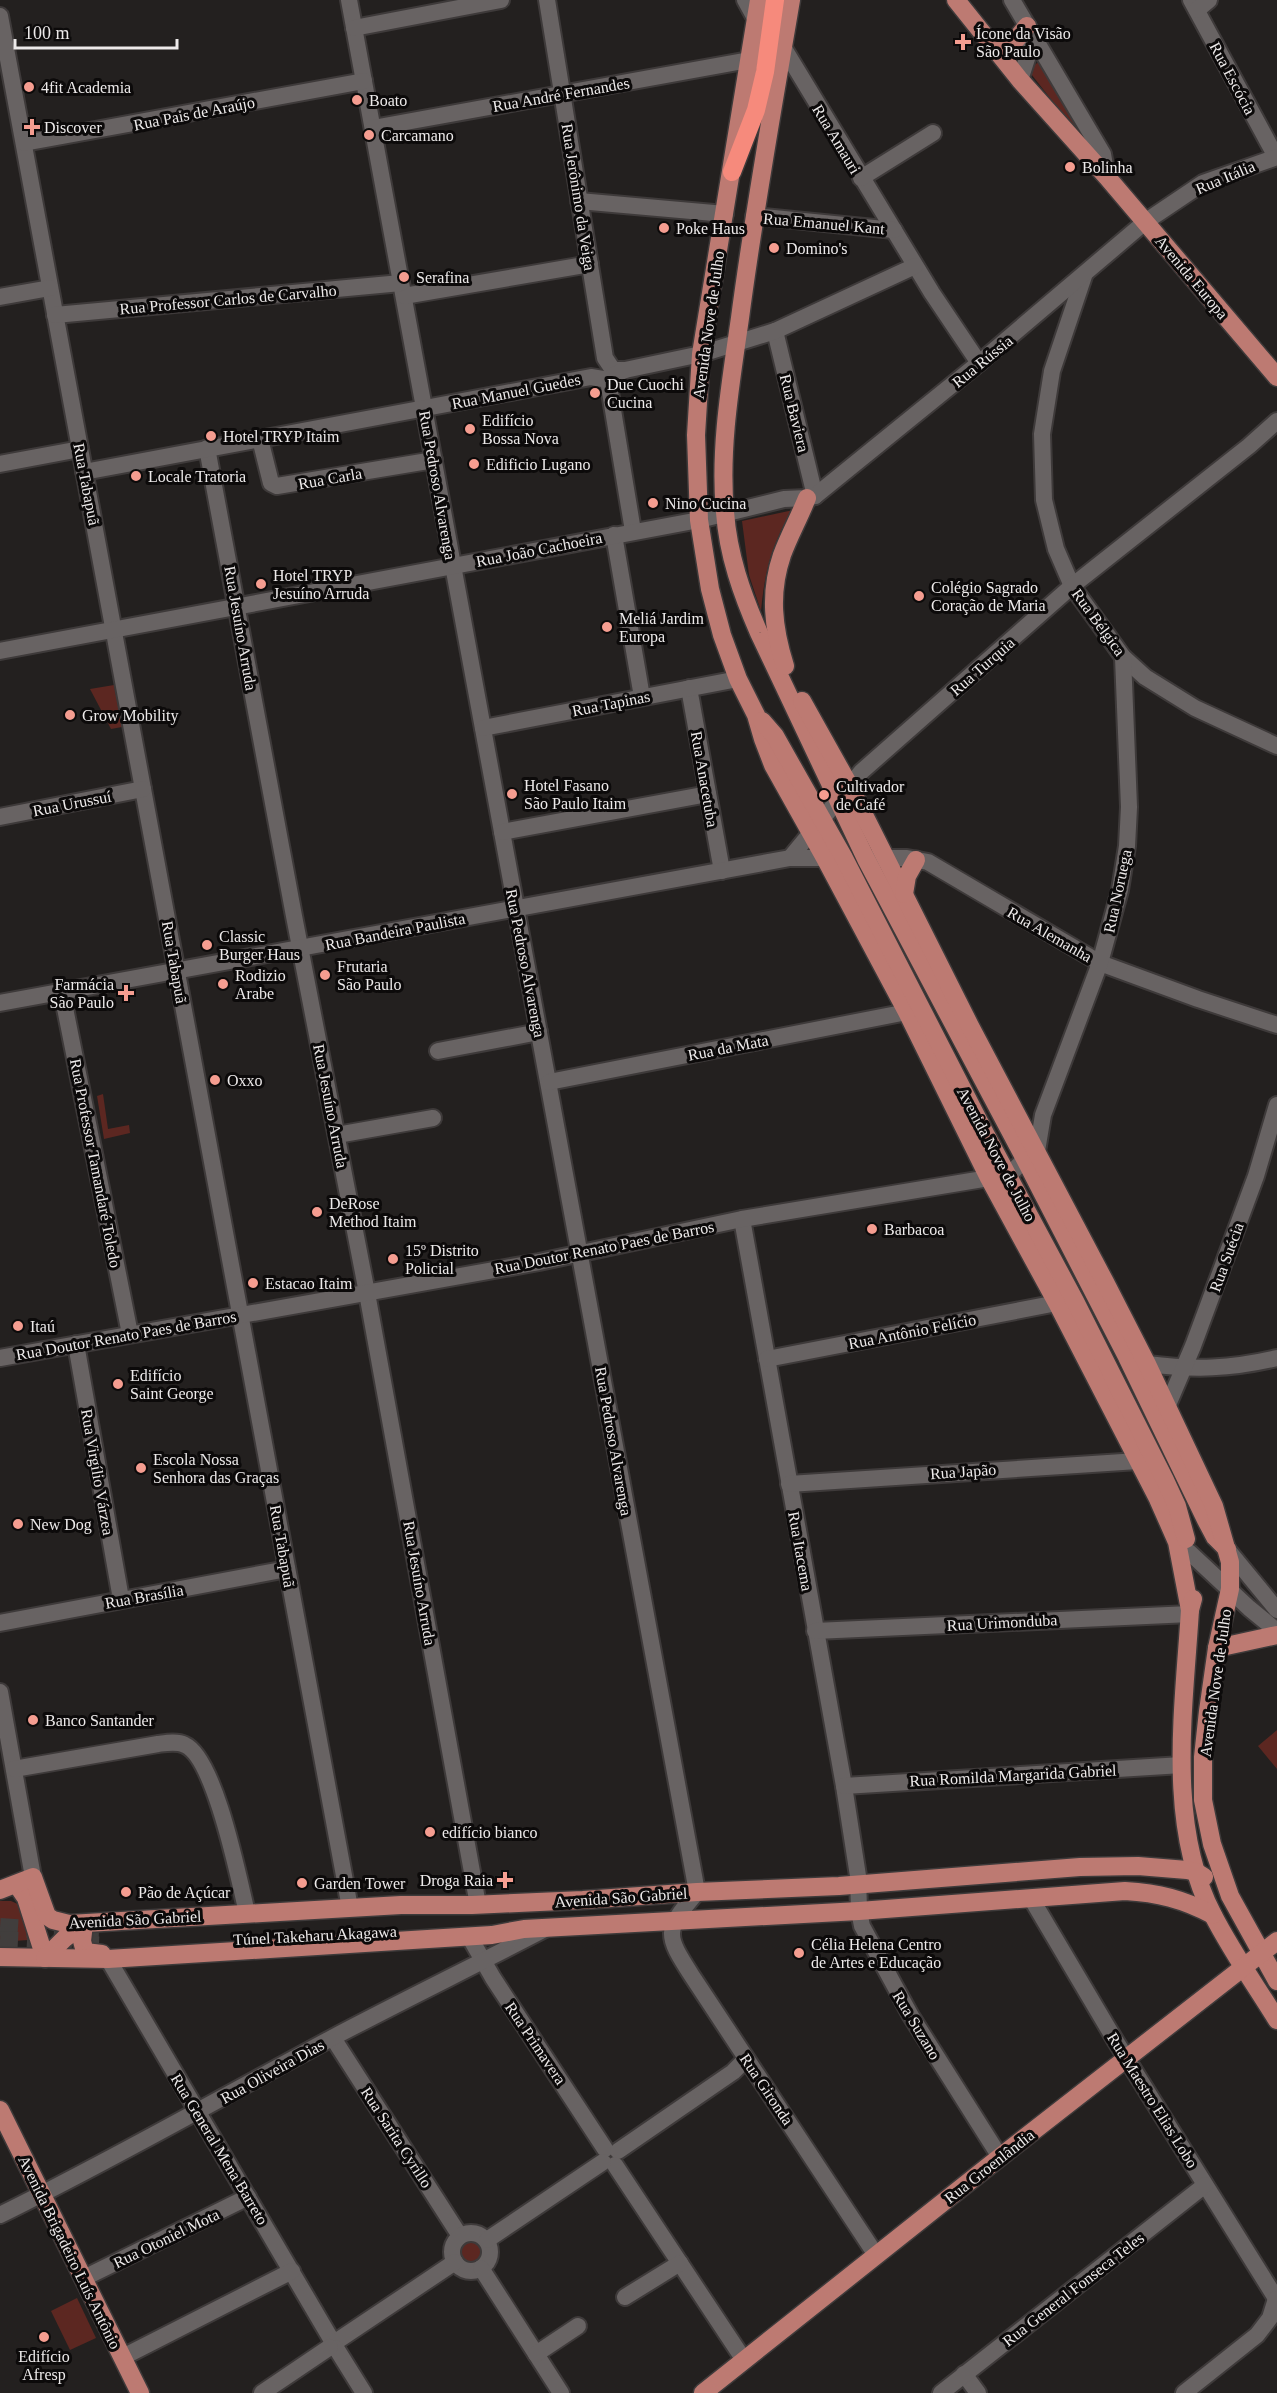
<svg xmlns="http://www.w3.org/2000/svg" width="1277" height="2393" viewBox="0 0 1277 2393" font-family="Georgia,serif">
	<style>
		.green { fill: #5c2721 }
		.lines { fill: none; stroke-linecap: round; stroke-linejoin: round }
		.major-tunnel { stroke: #413e3d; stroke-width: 18; stroke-dasharray: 18 9; stroke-linecap: butt }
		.minor-casing { stroke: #3e3a3a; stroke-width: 20 }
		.major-casing { stroke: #3e3a3a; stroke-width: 21 }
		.highway-casing { stroke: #3e3a3a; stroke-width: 21 }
		.minor { stroke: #686363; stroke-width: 16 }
		.major { stroke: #bd7a72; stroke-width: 18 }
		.highway { stroke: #f68a7c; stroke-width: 18 }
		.poi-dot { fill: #f59d90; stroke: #0c0a0a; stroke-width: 2 }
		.labels { text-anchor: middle; stroke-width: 6; stroke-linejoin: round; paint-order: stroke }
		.poi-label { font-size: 16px; fill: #edeaea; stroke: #0c0a0a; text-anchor: start }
		.street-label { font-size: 16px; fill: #edeaea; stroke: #0c0a0a }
	</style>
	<rect width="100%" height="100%" fill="#23201f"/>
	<g class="green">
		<polygon points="1041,60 1088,142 1086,144 1028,70"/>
		<path d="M798,509L790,520L786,521C770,550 764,578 761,611L749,575L742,521Z"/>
		<polygon points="114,685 122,727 111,729 90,689"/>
		<polygon points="103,1094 108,1129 129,1125 130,1133 104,1139 97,1096"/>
		<polygon points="1277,1730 1277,1769 1258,1746"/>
		<polygon points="0,1901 11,1901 20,1905 28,1940 0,1942"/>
		<circle cx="471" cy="2252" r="13"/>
		<polygon points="77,2298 96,2338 70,2350 51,2311"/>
	</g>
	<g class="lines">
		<g class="major-tunnel">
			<polyline points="0,1927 43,1930 107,1931"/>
			<polyline points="0,1940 107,1946"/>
		</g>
		<defs>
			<g id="minor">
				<path d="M349,0L697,1892C664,1931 665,1934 692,1976L876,2255"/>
				<polyline points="547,0 605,358 613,370 625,370"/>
				<polyline points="745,0 756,20"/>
				<polyline points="1012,0 1103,154 1107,177"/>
				<polyline points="1191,0 1276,157"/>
				<polyline points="1197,10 1209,0"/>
				<polyline points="0,16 350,1908"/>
				<polyline points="354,28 501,0"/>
				<polyline points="783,47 932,293 979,363"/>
				<polyline points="1020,80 1034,37"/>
				<polyline points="373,128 749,60"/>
				<polyline points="24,143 364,81"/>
				<polyline points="861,178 933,133"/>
				<polyline points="579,201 725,214"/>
				<polyline points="754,216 894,230"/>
				<polyline points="1084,276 1052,371 1042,434 1044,500 1056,549 1072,586 1123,657 1145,677 1195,708 1277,746"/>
				<polyline points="404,296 590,264"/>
				<polyline points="0,297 50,288"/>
				<polyline points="55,315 401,283"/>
				<polyline points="775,331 815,496"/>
				<polyline points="608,380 633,531"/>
				<polyline points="260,439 271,483 277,486 434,460"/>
				<polyline points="207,448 294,916 367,1293 478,1905"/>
				<polyline points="0,464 80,449"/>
				<polyline points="84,472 591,377 609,380 614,375 625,370 701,354 775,331 915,266"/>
				<polyline points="614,535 642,697"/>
				<polyline points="0,651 699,520 784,499 807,498 815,496 979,363 1145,222 1203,183 1277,157"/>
				<polyline points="689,688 722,871"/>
				<polyline points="483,728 738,679"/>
				<polyline points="0,817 143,789"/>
				<polyline points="502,832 708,794"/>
				<polyline points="790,858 861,772 1072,586 1249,446 1277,421"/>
				<polyline points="876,858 907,858 928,862 1100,963 1198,999 1277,1025"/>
				<polyline points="62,993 130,1334"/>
				<polyline points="0,1003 790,858 835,858"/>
				<polyline points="438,1051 539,1032"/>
				<polyline points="549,1082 907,1012"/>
				<polyline points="337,1135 433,1118"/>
				<polyline points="1037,1151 1043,1115 1100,963 1120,890 1127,846 1129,807 1123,657"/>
				<polyline points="742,1219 844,1786 858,1876 859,1911 862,1926 911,2016 1000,2157"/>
				<polyline points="76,1344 121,1599"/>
				<polyline points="0,1358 539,1262 742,1219 989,1178 1014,1170 1025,1159"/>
				<polyline points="767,1359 1057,1303"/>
				<path d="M1147,1364C1195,1370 1230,1369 1277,1358"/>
				<polyline points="1167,1407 1193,1346 1256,1176 1277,1105"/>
				<polyline points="789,1484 1138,1461"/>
				<polyline points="1227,1549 1277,1610"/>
				<polyline points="1189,1552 1249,1608 1277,1631"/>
				<polyline points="0,1623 287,1569"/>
				<polyline points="815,1631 1190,1614"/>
				<polyline points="0,1692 33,1877"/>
				<path d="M14,1769L158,1744C166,1743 177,1741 185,1745C215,1758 239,1880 247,1913"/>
				<polyline points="844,1786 1182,1765"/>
				<polyline points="1031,1898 1115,2040 1277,2300"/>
				<polyline points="469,1936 493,1978 605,2149"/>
				<polyline points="108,1959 331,2339"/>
				<polyline points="333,2038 460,2236"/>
				<polyline points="618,2151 733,2072 746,2059"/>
				<polyline points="615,2165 744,2360"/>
				<path d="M0,2215C112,2160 220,2098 330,2039C402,2001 474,1966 545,1929"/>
				<circle cx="471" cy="2252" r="19"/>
				<polyline points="487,2240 603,2162"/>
				<polyline points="481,2268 561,2393"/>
				<polyline points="84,2278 248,2197"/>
				<polyline points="625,2297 680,2263"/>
				<polyline points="337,2341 455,2262"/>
				<polyline points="336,2348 364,2393"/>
				<polyline points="536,2354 578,2326"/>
				<polyline points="123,2357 292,2271"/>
				<polyline points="964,2374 978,2393"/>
				<polyline points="262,2393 330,2347"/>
				<polyline points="941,2393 1205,2185"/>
				<polyline points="1184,2393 1257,2335 1270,2318 1276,2299"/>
			</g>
			<g id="major">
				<polyline points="759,0 701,354 696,435 699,520 710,589 722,635 738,679 756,715 763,739 773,765 825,858 907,1012 989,1178 1057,1303 1158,1499 1177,1542 1190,1610"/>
				<path d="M791,0C773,106 754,211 740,318C731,381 719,448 725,512C728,555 742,594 759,633L866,859L1025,1159L1127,1357L1206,1520L1215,1537L1227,1549"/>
				<polyline points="956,0 1020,80 1107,177 1277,377"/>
				<polyline points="996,50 1010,47 1027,26"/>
				<path d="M785,666C773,628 769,593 782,555C789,536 799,518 807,498"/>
				<polyline points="802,701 849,785 970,1026 1105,1282 1147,1364 1214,1506 1230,1562 1230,1589 1217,1648 1208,1711 1203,1757 1203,1800 1212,1844 1230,1896 1277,1981"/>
				<polyline points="762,721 775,736 844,858 986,1135 1075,1301 1165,1480 1177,1506 1186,1539"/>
				<polyline points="904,894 907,876 916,860"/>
				<path d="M1193,1599L1190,1610C1184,1708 1166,1825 1213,1915C1232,1952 1256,1986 1277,2020"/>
				<polyline points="1217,1648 1277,1635"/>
				<polyline points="17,1885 26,1898 45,1958"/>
				<polyline points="0,1890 33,1877 47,1916 53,1920 69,1924 401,1905 472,1905 583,1900 697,1892 839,1886 1080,1867 1138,1866 1187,1870 1196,1872 1204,1877"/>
				<polyline points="84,1924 82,1941 85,1952 102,1954"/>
				<path d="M0,1957L108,1959L492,1935L524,1929L859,1911L1125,1891C1158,1893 1183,1899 1213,1915"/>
				<polyline points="45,1958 65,1938 84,1924"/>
				<polyline points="0,2110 140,2393"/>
				<polyline points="703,2393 1000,2157 1277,1941"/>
			</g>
			<polyline id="highway" points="732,172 756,110 765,72 775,0"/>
		</defs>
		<use href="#minor" class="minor-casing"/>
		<use href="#major" class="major-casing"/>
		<use href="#highway" class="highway-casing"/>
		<use href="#minor" class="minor"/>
		<use href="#major" class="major"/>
		<use href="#highway" class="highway"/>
	</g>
	<g class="poi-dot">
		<path d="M960 33h6v6h6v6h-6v6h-6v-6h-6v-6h6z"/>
		<circle cx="29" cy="87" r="6"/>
		<circle cx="357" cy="100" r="6"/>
		<path d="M29 118h6v6h6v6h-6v6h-6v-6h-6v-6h6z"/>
		<circle cx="369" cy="135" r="6"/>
		<circle cx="1070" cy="167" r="6"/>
		<circle cx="664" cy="228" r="6"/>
		<circle cx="774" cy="248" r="6"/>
		<circle cx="404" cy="277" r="6"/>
		<circle cx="595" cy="393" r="6"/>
		<circle cx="470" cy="429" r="6"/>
		<circle cx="211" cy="436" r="6"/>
		<circle cx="474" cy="464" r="6"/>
		<circle cx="136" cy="476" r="6"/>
		<circle cx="653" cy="503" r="6"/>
		<circle cx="261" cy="584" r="6"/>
		<circle cx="919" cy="596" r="6"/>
		<circle cx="607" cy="627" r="6"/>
		<circle cx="70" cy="715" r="6"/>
		<circle cx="512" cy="794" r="6"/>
		<circle cx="824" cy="795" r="6"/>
		<circle cx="207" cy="945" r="6"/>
		<circle cx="325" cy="975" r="6"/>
		<circle cx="223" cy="984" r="6"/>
		<path d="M123 984h6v6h6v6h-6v6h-6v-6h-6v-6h6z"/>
		<circle cx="215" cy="1080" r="6"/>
		<circle cx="317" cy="1212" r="6"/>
		<circle cx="872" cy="1229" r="6"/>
		<circle cx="393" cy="1259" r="6"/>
		<circle cx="253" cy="1283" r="6"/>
		<circle cx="18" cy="1326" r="6"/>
		<circle cx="118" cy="1384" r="6"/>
		<circle cx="141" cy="1468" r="6"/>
		<circle cx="18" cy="1524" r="6"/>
		<circle cx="33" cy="1720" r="6"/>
		<circle cx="430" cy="1832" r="6"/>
		<path d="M502 1871h6v6h6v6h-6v6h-6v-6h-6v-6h6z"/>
		<circle cx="302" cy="1883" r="6"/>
		<circle cx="126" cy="1892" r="6"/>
		<circle cx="799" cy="1953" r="6"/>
		<circle cx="44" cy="2337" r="6"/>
	</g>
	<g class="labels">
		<g class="poi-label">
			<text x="976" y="39">Ícone da Visão<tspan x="976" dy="18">São Paulo</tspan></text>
			<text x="41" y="93">4fit Academia</text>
			<text x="369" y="106">Boato</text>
			<text x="44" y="133">Discover</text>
			<text x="381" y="141">Carcamano</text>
			<text x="1082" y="173">Bolinha</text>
			<text x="676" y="234">Poke Haus</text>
			<text x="786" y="254">Domino's</text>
			<text x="416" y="283">Serafina</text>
			<text x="607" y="390">Due Cuochi<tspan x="607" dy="18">Cucina</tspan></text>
			<text x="482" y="426">Edifício<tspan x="482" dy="18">Bossa Nova</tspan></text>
			<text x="223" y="442">Hotel TRYP Itaim</text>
			<text x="486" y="470">Edificio Lugano</text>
			<text x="148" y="482">Locale Tratoria</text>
			<text x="665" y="509">Nino Cucina</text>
			<text x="273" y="581">Hotel TRYP<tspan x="273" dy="18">Jesuíno Arruda</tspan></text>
			<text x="931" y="593">Colégio Sagrado<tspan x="931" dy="18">Coração de Maria</tspan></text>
			<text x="619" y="624">Meliá Jardim<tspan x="619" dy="18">Europa</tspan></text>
			<text x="82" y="721">Grow Mobility</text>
			<text x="524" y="791">Hotel Fasano<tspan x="524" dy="18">São Paulo Itaim</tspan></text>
			<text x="836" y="792">Cultivador<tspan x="836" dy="18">de Café</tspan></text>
			<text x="219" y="942">Classic<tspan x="219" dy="18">Burger Haus</tspan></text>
			<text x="337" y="972">Frutaria<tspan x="337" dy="18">São Paulo</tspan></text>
			<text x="235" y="981">Rodizio<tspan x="235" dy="18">Arabe</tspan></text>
			<text x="114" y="990" text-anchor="end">Farmácia<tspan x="114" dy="18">São Paulo</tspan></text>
			<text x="227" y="1086">Oxxo</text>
			<text x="329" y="1209">DeRose<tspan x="329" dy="18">Method Itaim</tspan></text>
			<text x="884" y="1235">Barbacoa</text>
			<text x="405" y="1256">15º Distrito<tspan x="405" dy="18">Policial</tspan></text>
			<text x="265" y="1289">Estacao Itaim</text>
			<text x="30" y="1332">Itaú</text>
			<text x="130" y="1381">Edifício<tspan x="130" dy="18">Saint George</tspan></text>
			<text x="153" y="1465">Escola Nossa<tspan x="153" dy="18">Senhora das Graças</tspan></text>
			<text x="30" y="1530">New Dog</text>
			<text x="45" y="1726">Banco Santander</text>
			<text x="442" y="1838">edifício bianco</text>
			<text x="493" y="1886" text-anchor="end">Droga Raia</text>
			<text x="314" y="1889">Garden Tower</text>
			<text x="138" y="1898">Pão de Açúcar</text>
			<text x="811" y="1950">Célia Helena Centro<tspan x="811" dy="18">de Artes e Educação</tspan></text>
			<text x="44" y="2362" text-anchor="middle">Edifício<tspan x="44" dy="18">Afresp</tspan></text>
		</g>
		<g class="street-label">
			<text transform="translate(1233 78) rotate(62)" y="6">Rua Escócia</text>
			<text transform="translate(561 94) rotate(-10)" y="6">Rua André Fernandes</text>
			<text transform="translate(194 113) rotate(-11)" y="6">Rua Pais de Araújo</text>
			<text transform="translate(837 139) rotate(59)" y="6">Rua Amauri</text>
			<text transform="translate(1225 177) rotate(-23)" y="6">Rua Itália</text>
			<text transform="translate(579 197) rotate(81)" y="6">Rua Jerônimo da Veiga</text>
			<text transform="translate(824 223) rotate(5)" y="6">Rua Emanuel Kant</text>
			<text transform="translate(1192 277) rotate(50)" y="6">Avenida Europa</text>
			<text transform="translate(228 299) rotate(-5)" y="6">Rua Professor Carlos de Carvalho</text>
			<text transform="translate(708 325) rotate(-82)" y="6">Avenida Nove de Julho</text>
			<text transform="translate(982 361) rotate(-39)" y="6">Rua Rússia</text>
			<text transform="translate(516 391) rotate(-11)" y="6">Rua Manuel Guedes</text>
			<text transform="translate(795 413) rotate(76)" y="6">Rua Baviera</text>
			<text transform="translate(330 478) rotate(-10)" y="6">Rua Carla</text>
			<text transform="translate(87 484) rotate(79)" y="6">Rua Tabapuã</text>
			<text transform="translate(438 485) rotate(80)" y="6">Rua Pedroso Alvarenga</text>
			<text transform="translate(539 549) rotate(-11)" y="6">Rua João Cachoeira</text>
			<text transform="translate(1099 622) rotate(54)" y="6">Rua Bélgica</text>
			<text transform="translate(241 628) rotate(80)" y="6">Rua Jesuíno Arruda</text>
			<text transform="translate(982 666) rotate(-41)" y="6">Rua Turquia</text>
			<text transform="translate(611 703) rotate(-11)" y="6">Rua Tapinas</text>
			<text transform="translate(705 779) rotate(80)" y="6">Rua Anacetuba</text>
			<text transform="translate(72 803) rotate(-11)" y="6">Rua Urussuí</text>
			<text transform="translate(1117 891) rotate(-78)" y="6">Rua Noruega</text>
			<text transform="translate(395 931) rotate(-11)" y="6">Rua Bandeira Paulista</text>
			<text transform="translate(1050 934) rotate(30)" y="6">Rua Alemanha</text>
			<text transform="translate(175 962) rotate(80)" y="6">Rua Tabapuã</text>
			<text transform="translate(526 963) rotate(79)" y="6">Rua Pedroso Alvarenga</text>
			<text transform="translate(728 1047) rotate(-11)" y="6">Rua da Mata</text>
			<text transform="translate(331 1106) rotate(79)" y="6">Rua Jesuíno Arruda</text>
			<text transform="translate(997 1154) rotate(62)" y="6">Avenida Nove de Julho</text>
			<text transform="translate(96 1163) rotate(79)" y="6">Rua Professor Tamandaré Toledo</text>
			<text transform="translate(604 1247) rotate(-11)" y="6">Rua Doutor Renato Paes de Barros</text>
			<text transform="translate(1226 1257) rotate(-70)" y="6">Rua Suécia</text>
			<text transform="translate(912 1331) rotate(-11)" y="6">Rua Antônio Felício</text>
			<text transform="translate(126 1335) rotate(-10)" y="6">Rua Doutor Renato Paes de Barros</text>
			<text transform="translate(614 1441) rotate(80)" y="6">Rua Pedroso Alvarenga</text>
			<text transform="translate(963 1471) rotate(-4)" y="6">Rua Japão</text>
			<text transform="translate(98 1472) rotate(80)" y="6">Rua Virgílio Várzea</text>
			<text transform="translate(283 1546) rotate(80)" y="6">Rua Tabapuã</text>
			<text transform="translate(801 1551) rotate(80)" y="6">Rua Itacema</text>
			<text transform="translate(420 1583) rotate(80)" y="6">Rua Jesuíno Arruda</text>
			<text transform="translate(144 1596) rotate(-10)" y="6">Rua Brasília</text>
			<text transform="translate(1002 1622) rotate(-3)" y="6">Rua Urimonduba</text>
			<text transform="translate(1215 1683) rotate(-82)" y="6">Avenida Nove de Julho</text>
			<text transform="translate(1013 1775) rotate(-3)" y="6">Rua Romilda Margarida Gabriel</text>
			<text transform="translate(621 1897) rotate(-4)" y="6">Avenida São Gabriel</text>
			<text transform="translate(135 1919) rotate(-3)" y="6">Avenida São Gabriel</text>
			<text transform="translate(315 1935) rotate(-3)" y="6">Túnel Takeharu Akagawa</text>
			<text transform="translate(917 2025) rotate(59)" y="6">Rua Suzano</text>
			<text transform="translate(536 2043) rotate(56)" y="6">Rua Primavera</text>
			<text transform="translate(272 2071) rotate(-29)" y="6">Rua Oliveira Dias</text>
			<text transform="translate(767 2089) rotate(56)" y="6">Rua Gironda</text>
			<text transform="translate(1153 2100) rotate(58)" y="6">Rua Maestro Elias Lobo</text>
			<text transform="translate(397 2137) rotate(57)" y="6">Rua Sarita Cyrillo</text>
			<text transform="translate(220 2149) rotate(59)" y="6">Rua General Mena Barreto</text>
			<text transform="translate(989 2166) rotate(-38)" y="6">Rua Groenlândia</text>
			<text transform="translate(166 2238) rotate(-26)" y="6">Rua Otoniel Mota</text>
			<text transform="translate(70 2252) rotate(64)" y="6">Avenida Brigadeiro Luís Antônio</text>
			<text transform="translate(1073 2289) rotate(-38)" y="6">Rua General Fonseca Teles</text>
		</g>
	</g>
	<path d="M15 39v9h162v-9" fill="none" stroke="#edeaea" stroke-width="3"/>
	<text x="24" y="39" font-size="18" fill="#edeaea" stroke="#0c0a0a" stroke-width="4.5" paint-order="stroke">100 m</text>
</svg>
